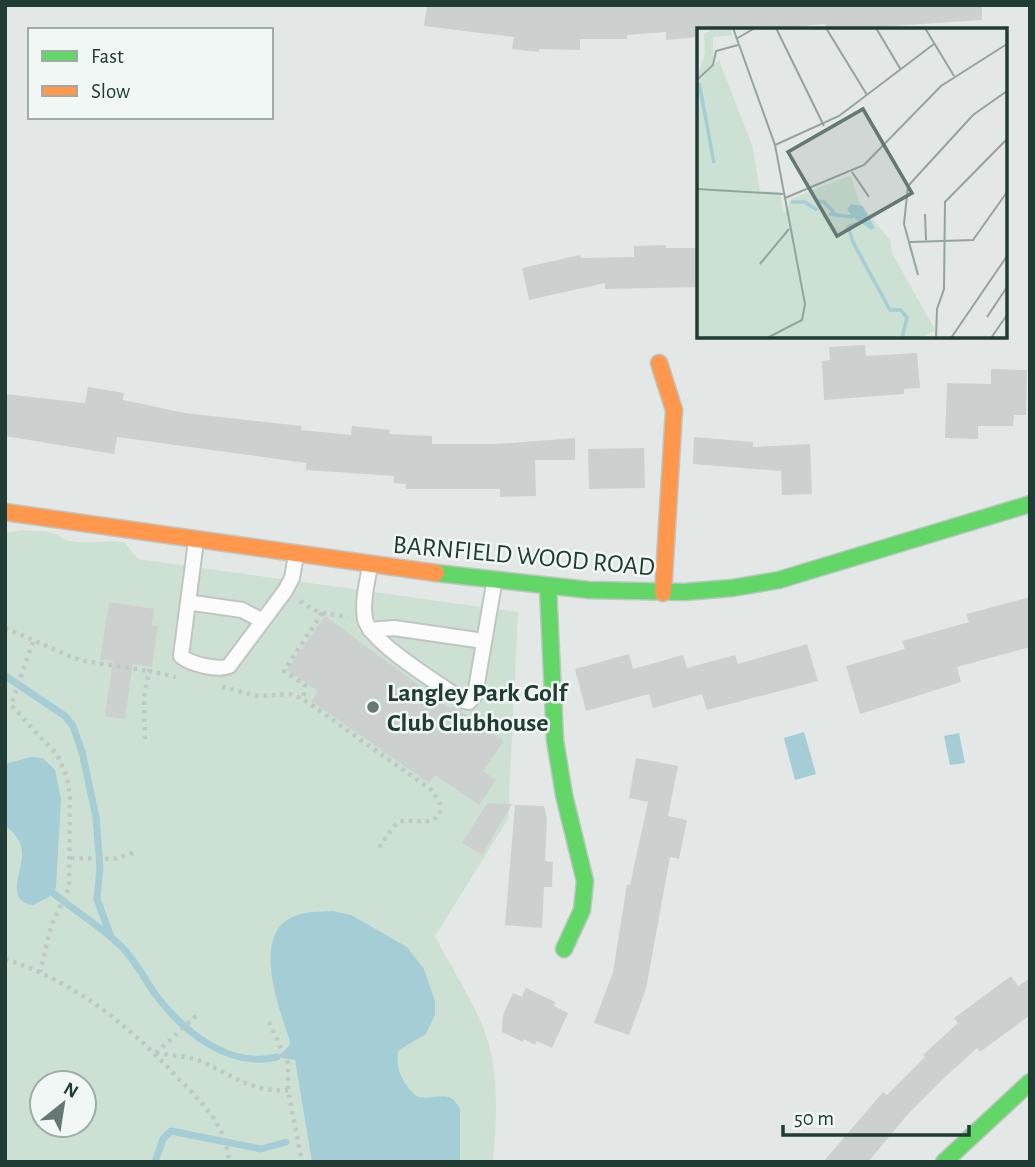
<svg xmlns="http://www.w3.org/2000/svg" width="1035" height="1167" viewBox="0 0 1035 1167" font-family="'Alegreya Sans',sans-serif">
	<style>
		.green { fill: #cce1d3; fill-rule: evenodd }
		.water { fill: #a4cdd6 }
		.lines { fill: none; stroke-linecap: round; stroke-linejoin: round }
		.stream { stroke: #a4cdd6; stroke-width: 7 }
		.building { fill: #ccd1cf }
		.lane-casing { stroke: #c0c5c3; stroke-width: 18 }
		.fast-casing { stroke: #bec6c3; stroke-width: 19 }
		.slow-casing { stroke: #bec6c3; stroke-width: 19 }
		.path { stroke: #c0c8c6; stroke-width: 4.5; stroke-dasharray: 3.5 5; stroke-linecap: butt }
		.lane { stroke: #fbfcfb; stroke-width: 14 }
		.fast { stroke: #63d668; stroke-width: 16 }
		.slow { stroke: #ff974d; stroke-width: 16 }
		.poi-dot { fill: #657873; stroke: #f1f7f4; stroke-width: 2.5 }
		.labels { text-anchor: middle; stroke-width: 5; stroke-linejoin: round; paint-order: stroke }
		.street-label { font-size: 26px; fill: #213b35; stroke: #f1f7f4 }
		.poi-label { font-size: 26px; font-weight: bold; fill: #213b35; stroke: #f1f7f4; text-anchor: start }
		.inset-river { fill: none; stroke: #a4cdd6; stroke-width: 3.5 }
		.inset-road { fill: none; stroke: #95a39f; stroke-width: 2 }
		.view { fill: #657873; fill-opacity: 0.15; stroke: #657873; stroke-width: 3.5 }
		.inset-edge { fill: none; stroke: #213b35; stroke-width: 3.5 }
	</style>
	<rect width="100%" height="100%" fill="#e3e8e6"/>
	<path class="green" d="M22,530C32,531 46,530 55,534C60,535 64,541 70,541C88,544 105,540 124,542L138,559L518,612L508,819L435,936C450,965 468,993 481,1022C500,1065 497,1117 493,1162H5V533ZM42,1083H84V1125H42Z"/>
	<g class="water">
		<polygon points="804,732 816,774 795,780 784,738"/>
		<polygon points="959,733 965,763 950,765 944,736"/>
		<path d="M31,757L43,758L55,770L61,799L56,888L49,897L33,905C4,901 23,871 22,853C22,841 14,833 5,825V764Z"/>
		<path d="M333,911L351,915L407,947L424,969L435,1001V1015L426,1034L399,1050C393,1066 405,1088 418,1097C436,1101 449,1087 460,1109V1162H312L295,1060L277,1057L289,1046L290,1041C280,1011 249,933 295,916C306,911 320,912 333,911Z"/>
	</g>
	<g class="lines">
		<g class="stream">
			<polyline points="7,677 65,716 73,726 82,752 96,817 100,868 97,899 111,937"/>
			<path d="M53,893C75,911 100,926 121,946C135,960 144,978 155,994C183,1031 228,1069 277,1057"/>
			<polyline points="155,1162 163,1139 171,1131 261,1149 286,1142"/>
		</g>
	</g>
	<g class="building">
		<polygon points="427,5 982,5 982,20 831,30 826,30 825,24 758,30 699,30 699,37 666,40 666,32 627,35 627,39 580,39 580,50 539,49 539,52 512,49 514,37 424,26"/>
		<polygon points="666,245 666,248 699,248 699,287 605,289 605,283 529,300 522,268 580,255 581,258 634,257 634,246"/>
		<polygon points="865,345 866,356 917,353 920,388 904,389 904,394 824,400 822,361 830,360 829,347"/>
		<polygon points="991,369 1027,370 1026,415 1014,415 1013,426 978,426 978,439 945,438 947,383 991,384"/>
		<polygon points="88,387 124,393 123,400 185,413 302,426 301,430 351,435 352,426 390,430 389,434 432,436 432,444 497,444 575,438 575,460 535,460 536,496 500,497 500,489 406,489 406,484 394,483 394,476 306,470 306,463 117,437 114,454 5,436 5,394 85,403"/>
		<polygon points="694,437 753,442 753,447 810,444 812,494 782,495 781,471 693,464"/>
		<polygon points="644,448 645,488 589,489 588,449"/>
		<polygon points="1030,597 1030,647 957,667 961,682 860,714 846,666 905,649 902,641 969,622 966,614"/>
		<polygon points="109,602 154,609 152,625 158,626 152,667 133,664 125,719 105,716 113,661 100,660"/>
		<polygon points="325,616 451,709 453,706 504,741 483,771 496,780 479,805 435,775 429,783 311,701 318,691 287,670"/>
		<polygon points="807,644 818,681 707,710 702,694 653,708 649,694 586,711 575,669 629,654 633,669 683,655 687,668 735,655 738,664"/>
		<polygon points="636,758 678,766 668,816 687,820 679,859 670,857 646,989 629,1035 594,1023 613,972 627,884 630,885 648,802 629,798"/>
		<polygon points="487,803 512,804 482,855 462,843"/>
		<polygon points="515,805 544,806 547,819 545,861 553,862 552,887 544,887 542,928 505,925"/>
		<polygon points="1011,976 1018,986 1030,978 1030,1015 980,1052 977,1048 943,1079 908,1114 868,1162 823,1162 883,1092 887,1095 925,1057 923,1055 958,1023 954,1018"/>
		<polygon points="526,988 555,1002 554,1006 568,1013 552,1048 537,1041 535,1045 524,1039 523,1042 502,1032 503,1015 513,993 522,997"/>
	</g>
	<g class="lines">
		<defs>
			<g id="lane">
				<path d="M196,541L181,656C190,664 218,671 229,666L285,591L292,578L296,555"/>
				<path d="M370,566C367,583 362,602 365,619C369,642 444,687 464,701L469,702L475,695L494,584"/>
				<polyline points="188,606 193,603 242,610 261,620"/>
				<polyline points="370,630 394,628 484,641"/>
			</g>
			<g id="fast">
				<polyline points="436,573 589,590 684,592 732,588 779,580 1030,504"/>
				<polyline points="548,587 555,740 564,795 585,881 582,910 564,949"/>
				<polyline points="944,1162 1030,1082"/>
			</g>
			<g id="slow">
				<polyline points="659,363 674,410 663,593"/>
				<polyline points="5,512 436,573"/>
			</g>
		</defs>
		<use href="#lane" class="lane-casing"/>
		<use href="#fast" class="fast-casing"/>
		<use href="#slow" class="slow-casing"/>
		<g class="path">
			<polyline points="300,601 318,612 348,617"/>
			<path d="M322,613L284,671L305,685L303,699L433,791L440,804V814L432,821C394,823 404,811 379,848"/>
			<polyline points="5,628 79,660 149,671"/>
			<polyline points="33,642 11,705 57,755 67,776 70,798 69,888 51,926 40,972"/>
			<polyline points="222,687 258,696 290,694 303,699"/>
			<polyline points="145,739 144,697 149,671 176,677"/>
			<polyline points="71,858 114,859 133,853"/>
			<path d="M5,959C76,982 127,1024 177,1077C202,1103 227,1125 229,1162"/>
			<polyline points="269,1022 288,1063 288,1090 302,1162"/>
			<path d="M156,1053C172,1056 190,1056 205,1063C235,1077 254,1093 288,1090"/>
			<polyline points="156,1053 197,1015"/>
		</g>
		<use href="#lane" class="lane"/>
		<use href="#fast" class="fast"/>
		<use href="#slow" class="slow"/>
	</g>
	<circle class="poi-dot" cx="373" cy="707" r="7"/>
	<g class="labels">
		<g class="street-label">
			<text transform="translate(524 555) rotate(5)" y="9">BARNFIELD WOOD ROAD</text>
		</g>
		<g class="poi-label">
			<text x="387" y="701">Langley Park Golf<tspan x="387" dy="30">Club Clubhouse</tspan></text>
		</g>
	</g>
	<g transform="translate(697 28)">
		<rect width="310" height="310" fill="#e3e8e6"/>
		<path d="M17,0H33L35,7L16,9V37L0,51L8,25L7,6ZM22,32L56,120L63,163L83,164L87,186L94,171L154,147L162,174L193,212L195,225L238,302L225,310H0V53L13,111L2,52Z" fill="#cce1d3"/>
		<path d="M154,176L165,178L178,200L174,202L156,189L150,181Z" fill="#a4cdd6"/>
		<path class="inset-river" d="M2,55L17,135M120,173L127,174L139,187M94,174H108L120,182M132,186L156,189M160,195L151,199L156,214L193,282H204L210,290L205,310"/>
		<path class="inset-road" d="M36,0L78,117L108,276L105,292L70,310M79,0L127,98M129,0L170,67M179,0L204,42M228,0L257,48M39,11L58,0M0,52L16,37L19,23L41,17M78,117L142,88L237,16M155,144L172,169M0,161L86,166M88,170L167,137L244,58L310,16M228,186L229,212M213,214L276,212L310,164M63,236L92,201M221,247L207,196L211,158L276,87L310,63M290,289L310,259M239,310L240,281L247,261L248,174L310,111M254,310L310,228M294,310L310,287"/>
		<path class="view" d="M166,81L215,165L140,208L91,124Z"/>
		<rect width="310" height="310" class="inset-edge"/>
	</g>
	<rect width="1035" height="1167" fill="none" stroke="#213b35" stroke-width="14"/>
	<rect x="28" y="28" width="245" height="91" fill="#f1f7f4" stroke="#9eaca8" stroke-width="2"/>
	<rect x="42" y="51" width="35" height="10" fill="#63d668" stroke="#9eaca8" stroke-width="2"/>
	<text x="91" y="63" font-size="21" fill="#213b35">Fast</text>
	<rect x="42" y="86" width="35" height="10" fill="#ff974d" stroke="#9eaca8" stroke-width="2"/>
	<text x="91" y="98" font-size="21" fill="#213b35">Slow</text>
	<g transform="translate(63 1104) rotate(30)"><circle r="33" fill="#f1f7f4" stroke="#9eaca8" stroke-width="2"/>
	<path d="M0-5L12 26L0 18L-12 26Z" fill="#657873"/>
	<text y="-10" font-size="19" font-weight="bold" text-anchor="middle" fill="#213b35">N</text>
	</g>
	<path d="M783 1125v10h186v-10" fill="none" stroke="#213b35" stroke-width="3.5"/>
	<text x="794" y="1125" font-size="21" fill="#213b35" stroke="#f1f7f4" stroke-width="5" paint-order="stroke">50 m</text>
</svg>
